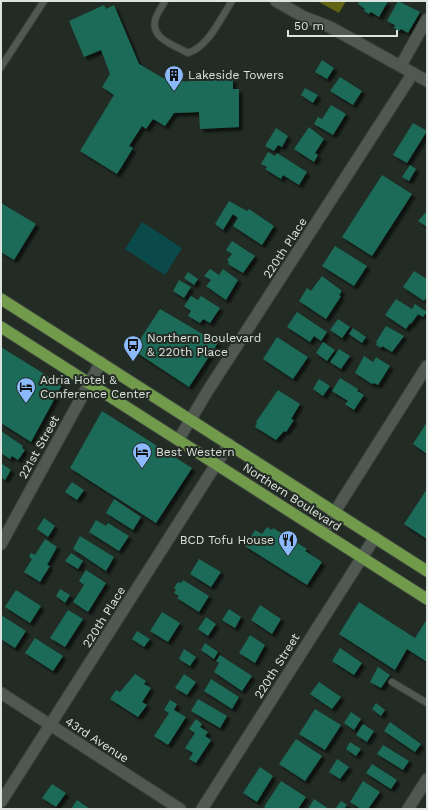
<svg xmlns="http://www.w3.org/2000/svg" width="428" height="810" viewBox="0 0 428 810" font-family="'Work Sans',sans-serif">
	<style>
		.forest { fill: #636412 }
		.water { fill: #0a4a4a }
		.building { fill: #1c6a58; filter: url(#shadow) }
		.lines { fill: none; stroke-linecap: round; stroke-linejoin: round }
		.service-casing { stroke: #3e453f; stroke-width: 8 }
		.minor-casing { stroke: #3e453f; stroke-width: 13 }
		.primary-casing { stroke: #3e453f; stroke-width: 13 }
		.service { stroke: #4f5951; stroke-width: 6 }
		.minor { stroke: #4f5951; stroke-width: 11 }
		.primary { stroke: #719a4b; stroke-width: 11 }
		.labels { text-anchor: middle; stroke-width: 4; stroke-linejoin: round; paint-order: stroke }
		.poi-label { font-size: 12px; fill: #dee3df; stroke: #222b24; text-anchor: start }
		.street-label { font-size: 12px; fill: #dee3df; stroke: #222b24 }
	</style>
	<defs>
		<filter id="shadow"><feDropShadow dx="3.5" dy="3.5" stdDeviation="1" flood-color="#0009"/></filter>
	</defs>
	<rect width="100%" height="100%" fill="#222b24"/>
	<polygon class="forest" points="317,1 346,1 339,13"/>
	<polygon class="water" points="142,222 182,248 165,275 125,249"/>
	<g class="building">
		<polygon points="359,1 388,1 379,17 371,12 369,14 364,11 365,9 358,4"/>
		<polygon points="398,1 420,12 408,33 401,29 399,31 394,28 395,25 387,21"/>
		<polygon points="104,5 106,9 114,5 139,64 170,82 233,79 233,89 239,89 239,127 200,129 199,112 174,113 165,126 153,119 146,129 142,126 129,146 133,148 117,174 80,151 114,95 102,87 110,74 101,50 84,57 69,21"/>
		<polygon points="322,60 334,68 327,79 315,72"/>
		<polygon points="340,77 362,91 353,105 330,91"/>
		<polygon points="305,88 318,95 313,103 301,95"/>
		<polygon points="331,105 346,114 333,135 314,124 318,117 322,119"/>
		<polygon points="413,123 427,131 407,163 393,155"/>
		<polygon points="309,127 324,139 315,153 318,155 314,162 294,149"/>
		<polygon points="276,128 288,136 282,147 278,145 274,151 265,146"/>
		<polygon points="268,152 275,156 277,153 307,172 299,185 283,175 281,179 265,169 267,167 261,164"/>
		<polygon points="410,165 416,169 409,181 402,177"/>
		<polygon points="382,175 412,194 372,256 342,237"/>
		<polygon points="229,201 247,211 249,209 274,226 262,245 233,226 238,218 233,214 223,230 215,224"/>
		<polygon points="1,203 36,224 14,260 1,252"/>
		<polygon points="427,211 427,227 418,221"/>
		<polygon points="232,241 255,256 243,273 228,264 229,262 227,260 232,254 226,250"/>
		<polygon points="335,246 367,266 354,286 322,266"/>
		<polygon points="210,269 219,275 223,269 238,280 226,300 206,286 211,280 204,276"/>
		<polygon points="414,271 427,279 427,296 424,301 403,287"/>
		<polygon points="188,272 198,279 194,285 184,278"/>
		<polygon points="322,276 342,291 339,295 341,296 326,319 299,301 307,288 311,291"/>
		<polygon points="179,280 191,287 184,298 173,291"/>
		<polygon points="191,296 198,300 201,296 220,308 210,323 203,319 200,323 188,316 191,311 184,306"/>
		<polygon points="396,299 412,309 415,304 427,312 423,317 418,314 411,324 410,323 406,329 385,315"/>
		<polygon points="160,309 218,343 189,387 133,350"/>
		<polygon points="297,312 327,332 321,341 314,336 310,342 287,327"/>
		<polygon points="338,319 350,327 342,338 330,330"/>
		<polygon points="386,326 404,336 392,352 382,346 381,348 376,345 377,343 376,342"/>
		<polygon points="353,328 366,337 362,343 349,334"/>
		<polygon points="277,337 308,357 293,379 263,359"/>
		<polygon points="323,342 335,350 327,361 316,353"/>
		<polygon points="1,347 62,385 31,442 1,423"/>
		<polygon points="339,349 350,356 341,369 330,362"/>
		<polygon points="364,356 373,362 376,357 390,366 378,385 374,383 372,384 355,373"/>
		<polygon points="340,378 358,389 357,391 364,395 354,410 345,404 348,401 332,391"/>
		<polygon points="319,379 330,386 323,396 313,389"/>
		<polygon points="278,390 300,404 291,419 294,420 286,432 284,431 276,440 255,427 257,423 256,422"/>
		<polygon points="102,411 192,468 156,523 70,468"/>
		<polygon points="427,422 427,454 413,444"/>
		<polygon points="1,431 23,446 22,448 25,450 18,460 12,456 10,459 1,453"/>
		<polygon points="1,463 11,470 5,480 1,477"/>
		<polygon points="72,482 84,490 77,500 65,492"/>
		<polygon points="427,489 427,539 404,524"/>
		<polygon points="114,499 141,517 133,530 106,513"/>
		<polygon points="44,518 55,526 48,537 37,529"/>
		<polygon points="96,520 106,526 108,523 129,536 119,551 89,532"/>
		<polygon points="267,527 272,530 273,528 307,549 305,551 322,562 307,585 245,546 255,530 262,534"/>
		<polygon points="80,536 114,557 106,571 73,549"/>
		<polygon points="45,539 57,547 47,565 50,566 40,582 24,572 32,559 29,557 31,553 35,555"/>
		<polygon points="71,553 83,561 78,569 65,561"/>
		<polygon points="199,559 221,572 211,587 190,574"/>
		<polygon points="86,570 106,583 88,612 73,602 84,585 79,581"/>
		<polygon points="183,580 209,596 199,612 177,598 179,596 174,593 176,590 174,588 178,582 181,583"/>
		<polygon points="60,589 70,595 65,603 56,596"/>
		<polygon points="16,590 41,606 30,623 5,607"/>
		<polygon points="359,602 415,638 427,619 427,662 407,649 395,670 339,634"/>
		<polygon points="260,605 281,619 272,634 251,620"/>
		<polygon points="229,609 241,617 235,628 222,620"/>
		<polygon points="68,610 83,619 65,647 50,638"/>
		<polygon points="162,612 180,623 168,642 150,631"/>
		<polygon points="1,615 26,631 15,648 1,639"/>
		<polygon points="206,617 216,624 208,636 198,629"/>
		<polygon points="137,631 150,639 144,647 132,639"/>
		<polygon points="250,635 265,645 255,663 239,653"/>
		<polygon points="35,638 63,656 53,671 25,653"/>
		<polygon points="205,643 218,652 214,659 201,650"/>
		<polygon points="340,648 362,663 354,675 332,661"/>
		<polygon points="184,649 196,657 190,666 179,659"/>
		<polygon points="220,655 252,676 242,691 214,672 219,663 216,661"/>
		<polygon points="378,667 390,675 381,688 370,682"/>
		<polygon points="135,674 146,681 144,684 151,688 142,702 147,705 138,717 110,699 116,690 120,692"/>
		<polygon points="184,674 196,682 187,695 175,688"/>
		<polygon points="211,679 239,697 232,709 204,691"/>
		<polygon points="319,682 341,697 332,709 310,694"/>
		<polygon points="198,699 227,716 220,728 191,711"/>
		<polygon points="170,700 177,704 174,710 186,717 168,745 154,736 169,713 164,710"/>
		<polygon points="376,703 385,710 381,716 372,709"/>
		<polygon points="315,709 341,725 325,750 299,734"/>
		<polygon points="351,712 361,719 354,730 344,723"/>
		<polygon points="196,719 202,724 200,727 208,732 205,736 211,740 196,763 189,759 193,753 185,748 195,733 189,729"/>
		<polygon points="390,722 421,744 415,752 384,731"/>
		<polygon points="363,724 374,731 367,742 356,735"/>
		<polygon points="296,739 322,756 305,781 279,764"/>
		<polygon points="350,742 361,749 356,756 346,749"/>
		<polygon points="383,745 409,761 403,770 377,754"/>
		<polygon points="337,759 349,767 340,779 329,772"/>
		<polygon points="372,764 397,780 391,789 366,773"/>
		<polygon points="260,767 273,776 257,802 243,793"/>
		<polygon points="281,781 306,797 298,809 268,809 264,807"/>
		<polygon points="363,781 380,792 368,809 361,809 350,802"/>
		<polygon points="52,784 66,793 56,807 42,798"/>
		<polygon points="314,799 329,809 308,809"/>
		<polygon points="77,800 90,809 71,809"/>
		<polygon points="341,801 347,805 344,809 335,809"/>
	</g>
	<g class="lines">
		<defs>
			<g id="service">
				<path d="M165,1C162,7 156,14 155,21C151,39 176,46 188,53C209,46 220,19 232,1"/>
				<polyline points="1,67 44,1"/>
				<polyline points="392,682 427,703"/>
			</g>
			<g id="minor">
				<polyline points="276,1 304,17 330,27 427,81"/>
				<polyline points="401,65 427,19"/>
				<polyline points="179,439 207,392 413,73"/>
				<polyline points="322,532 427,366"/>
				<polyline points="1,544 101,362"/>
				<polyline points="1,693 180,809"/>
				<polyline points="1,802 229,444"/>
				<polyline points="202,809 375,537"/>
				<polyline points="408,809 427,779"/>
			</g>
			<g id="primary">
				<polyline points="1,299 427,571"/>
				<polyline points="1,327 427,599"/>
			</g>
		</defs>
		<use href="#service" class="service-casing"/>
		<use href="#minor" class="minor-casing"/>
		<use href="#primary" class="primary-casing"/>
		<use href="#service" class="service"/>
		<use href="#minor" class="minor"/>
		<use href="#primary" class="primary"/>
	</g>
	<defs>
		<symbol id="building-pin" viewBox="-11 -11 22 30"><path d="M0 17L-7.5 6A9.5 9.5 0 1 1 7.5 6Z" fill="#8cb9fc" stroke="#222b24"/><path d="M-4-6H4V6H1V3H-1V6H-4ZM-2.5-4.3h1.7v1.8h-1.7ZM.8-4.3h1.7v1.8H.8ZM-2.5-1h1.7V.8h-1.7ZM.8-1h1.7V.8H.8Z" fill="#111"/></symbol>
		<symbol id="bus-pin" viewBox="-11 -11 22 30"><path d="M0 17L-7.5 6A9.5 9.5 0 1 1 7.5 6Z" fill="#8cb9fc" stroke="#222b24"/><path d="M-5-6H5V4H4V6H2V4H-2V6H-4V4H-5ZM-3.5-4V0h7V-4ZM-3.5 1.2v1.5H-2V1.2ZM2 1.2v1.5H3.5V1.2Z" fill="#111"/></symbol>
		<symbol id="hotel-pin" viewBox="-11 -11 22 30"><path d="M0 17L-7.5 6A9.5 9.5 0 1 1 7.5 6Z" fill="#8cb9fc" stroke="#222b24"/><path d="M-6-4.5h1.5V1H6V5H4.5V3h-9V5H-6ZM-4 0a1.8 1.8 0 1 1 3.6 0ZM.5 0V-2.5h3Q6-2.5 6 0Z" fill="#111"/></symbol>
		<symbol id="restaurant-pin" viewBox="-11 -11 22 30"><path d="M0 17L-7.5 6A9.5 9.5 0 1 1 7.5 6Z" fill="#8cb9fc" stroke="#222b24"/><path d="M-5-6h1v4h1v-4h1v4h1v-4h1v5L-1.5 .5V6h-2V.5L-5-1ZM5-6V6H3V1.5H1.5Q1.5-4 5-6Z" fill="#111"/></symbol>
	</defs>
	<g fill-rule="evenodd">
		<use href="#building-pin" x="163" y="64" width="22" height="30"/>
		<use href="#bus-pin" x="122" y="334" width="22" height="30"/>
		<use href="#hotel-pin" x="15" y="376" width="22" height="30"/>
		<use href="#hotel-pin" x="131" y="441" width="22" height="30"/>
		<use href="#restaurant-pin" x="277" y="529" width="22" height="30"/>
	</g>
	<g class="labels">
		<g class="poi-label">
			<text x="188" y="79">Lakeside Towers</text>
			<text x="147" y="342">Northern Boulevard<tspan x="147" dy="14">&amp; 220th Place</tspan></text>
			<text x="40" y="384">Adria Hotel &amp;<tspan x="40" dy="14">Conference Center</tspan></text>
			<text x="156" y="456">Best Western</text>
			<text x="274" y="544" text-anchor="end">BCD Tofu House</text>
		</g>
		<g class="street-label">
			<text transform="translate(285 248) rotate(-57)" y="4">220th Place</text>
			<text transform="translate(39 447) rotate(-61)" y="4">221st Street</text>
			<text transform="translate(292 497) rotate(33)" y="4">Northern Boulevard</text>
			<text transform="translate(104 617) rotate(-58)" y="4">220th Place</text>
			<text transform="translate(277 666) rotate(-58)" y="4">220th Street</text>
			<text transform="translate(97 740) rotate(33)" y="4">43rd Avenue</text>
		</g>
	</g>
	<rect width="428" height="810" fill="none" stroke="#dee3df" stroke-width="4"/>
	<path d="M288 30v6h109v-6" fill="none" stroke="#dee3df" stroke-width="2"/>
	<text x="294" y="30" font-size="12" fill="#dee3df" stroke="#222b24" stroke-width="3" paint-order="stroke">50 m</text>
</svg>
